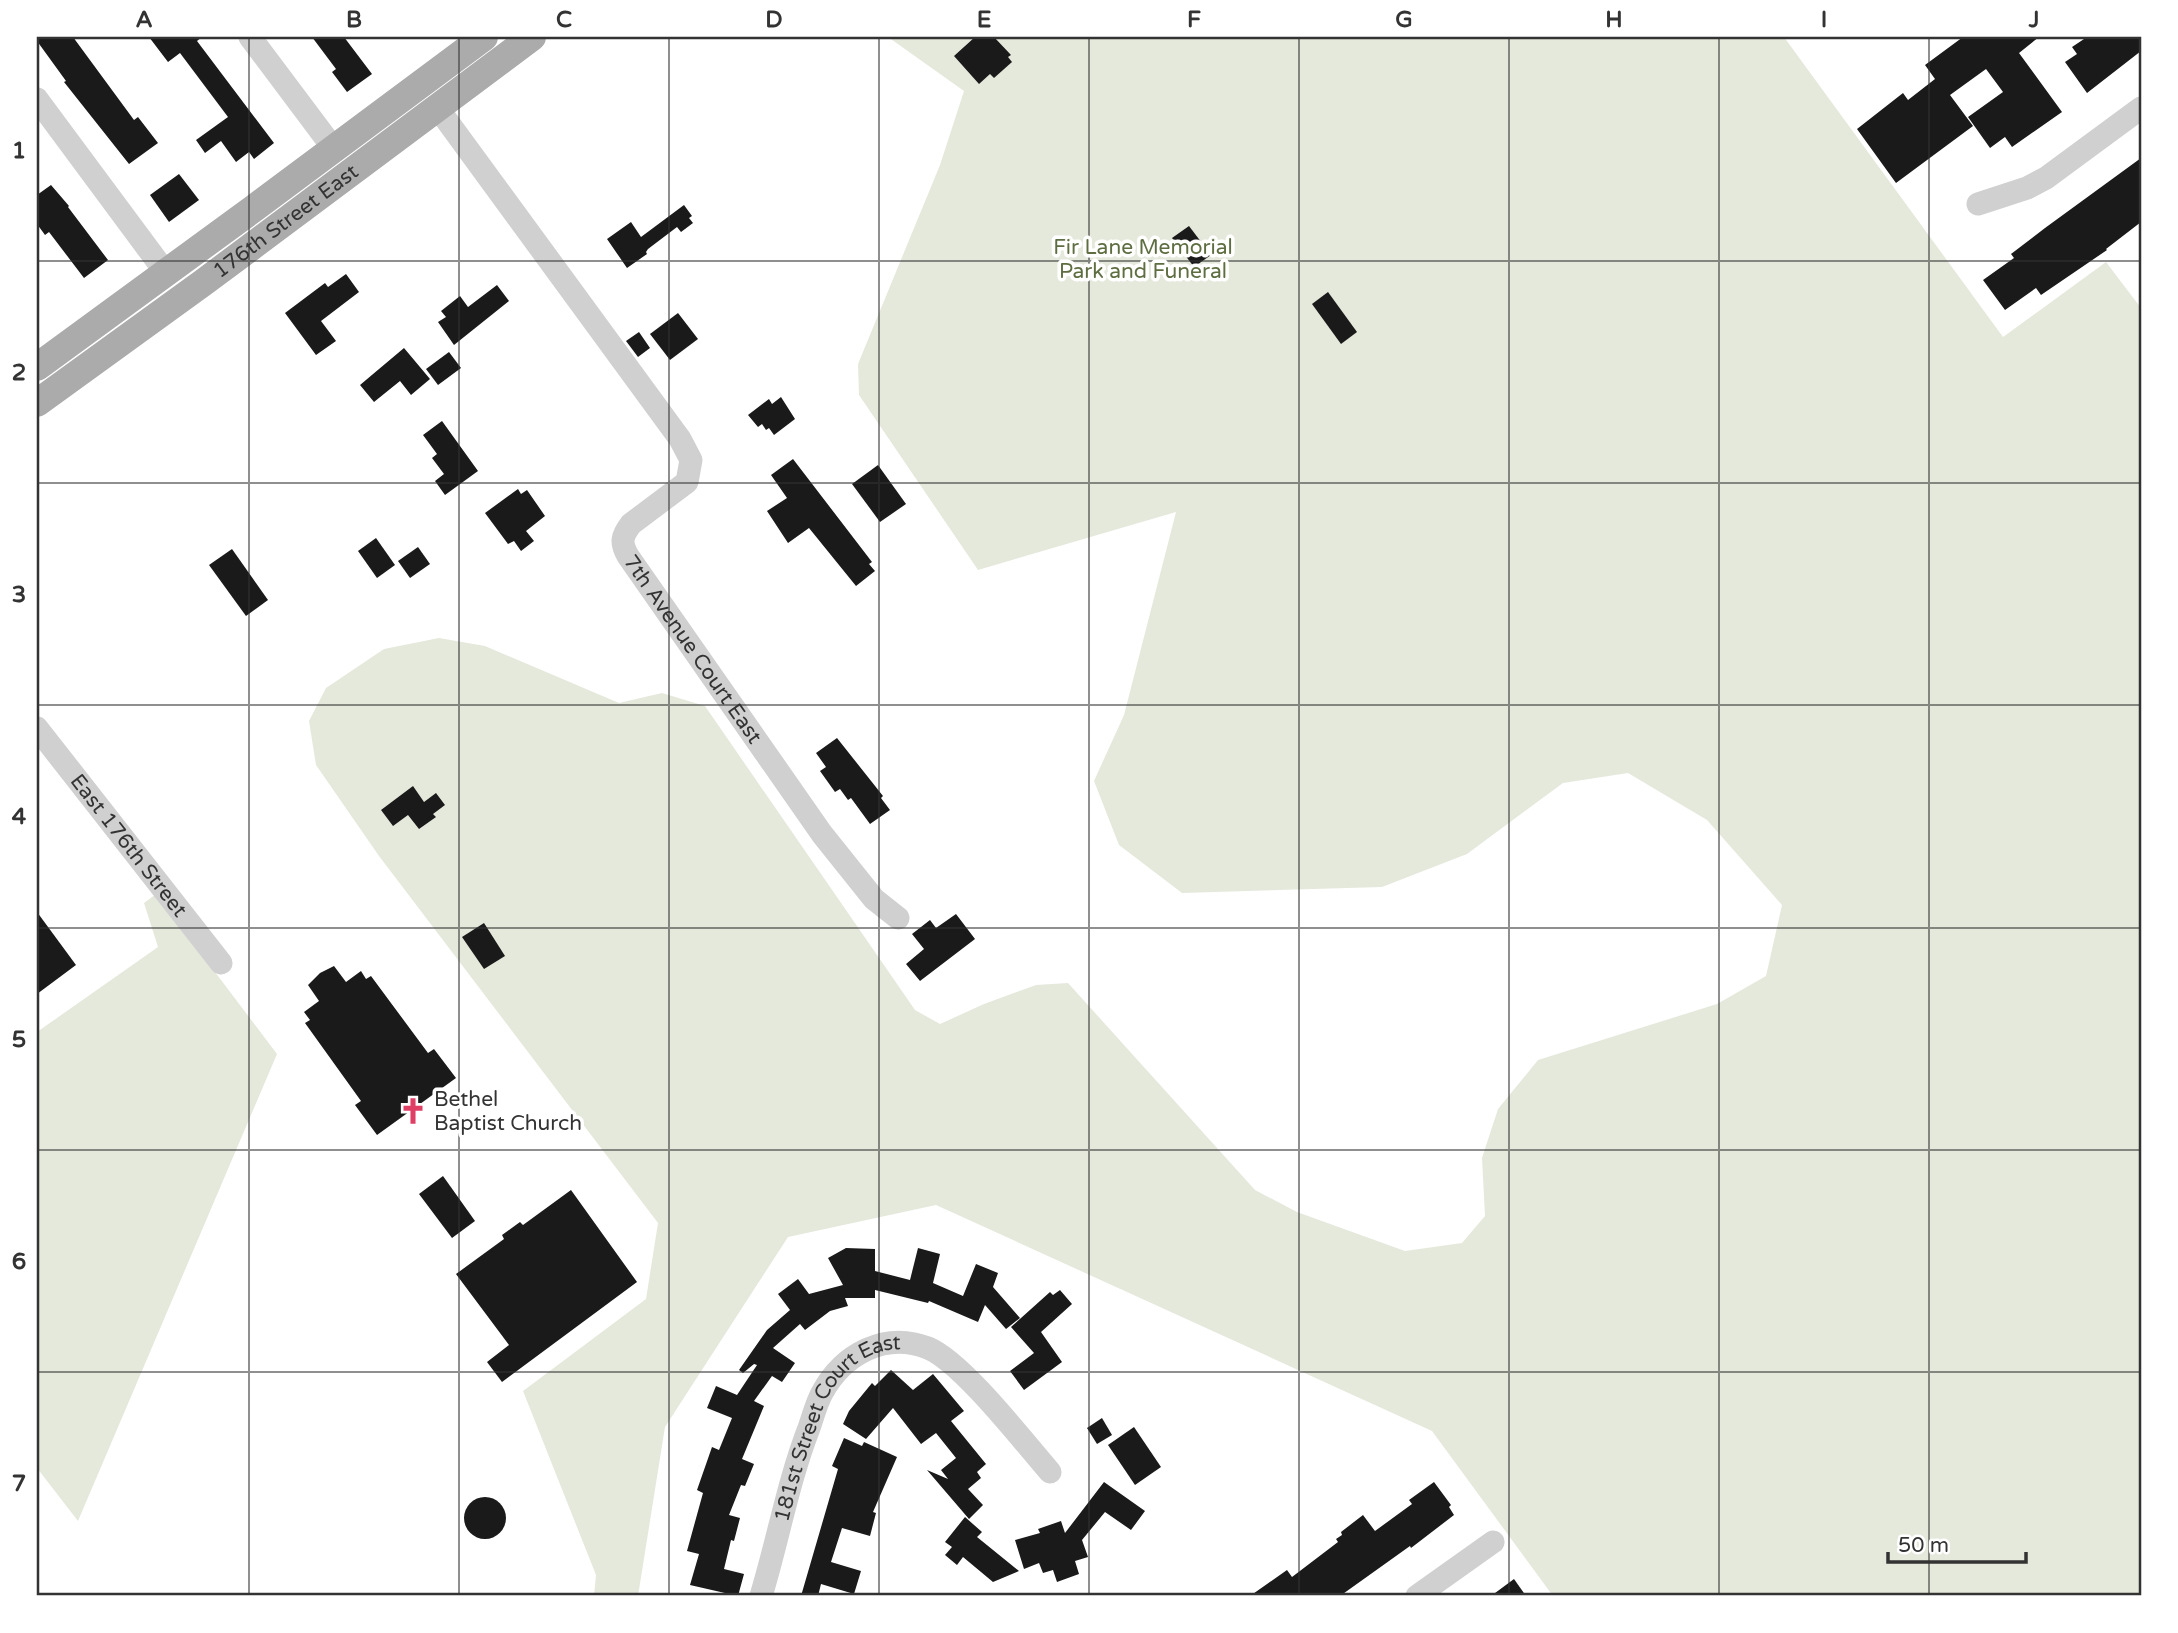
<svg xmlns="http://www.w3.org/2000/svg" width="2178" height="1633" viewBox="0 0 2178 1633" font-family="'Varela Round',sans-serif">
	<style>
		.green { fill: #e5e9dc }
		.building { fill: #1a1a1a }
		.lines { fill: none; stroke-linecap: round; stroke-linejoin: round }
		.minor { stroke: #d0d0d0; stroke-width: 23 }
		.major { stroke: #ababab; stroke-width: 28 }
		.grid { fill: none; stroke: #333; stroke-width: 2; stroke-opacity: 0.55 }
		.labels { text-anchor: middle; stroke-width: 7; stroke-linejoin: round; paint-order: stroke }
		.street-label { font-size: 21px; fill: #333; stroke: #fff }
		.park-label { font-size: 21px; fill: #5e6e41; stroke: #fff }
		.poi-label { font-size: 21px; fill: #333; stroke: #fff; text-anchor: start }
		.neatline { fill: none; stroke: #333; stroke-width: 2.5 }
		.grid-label { font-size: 23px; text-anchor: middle; font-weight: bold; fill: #333 }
	</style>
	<rect width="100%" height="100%" fill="#fff"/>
	<g class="green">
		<polygon points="888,37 1784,37 2003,337 2106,262 2141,308 2141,1596 1553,1596 1432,1431 936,1205 788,1237 665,1427 638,1596 594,1596 596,1575 523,1391 646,1299 658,1223 379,856 316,765 309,721 326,688 384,649 439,638 485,646 619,703 662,693 705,706 915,1010 940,1024 984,1004 1036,985 1068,983 1255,1190 1297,1212 1405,1251 1462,1243 1485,1216 1482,1158 1498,1109 1538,1060 1717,1004 1766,976 1782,905 1707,820 1628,773 1563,783 1467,854 1382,887 1182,893 1119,845 1094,781 1124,715 1176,512 978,570 859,395 858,364 940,165 964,91"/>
		<polygon points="156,894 277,1054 78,1521 37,1468 37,1032 158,947 144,903"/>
	</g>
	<g class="building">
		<polygon points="37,37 73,37 134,120 138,117 158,143 129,164 64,82 66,81 37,41"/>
		<polygon points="149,37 202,37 197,41 274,143 254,159 249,152 236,162 221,141 205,153 196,140 228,117 180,53 168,62"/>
		<polygon points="312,37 344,37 372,74 347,92 332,72 336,69"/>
		<polygon points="975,37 994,37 1011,55 1008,57 1012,62 994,78 990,74 979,84 954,56"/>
		<polygon points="1963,37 2039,37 2019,53 2062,112 2012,147 2005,137 1990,148 1968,117 2003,92 1986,69 1950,95 1973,126 1896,183 1857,129 1903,93 1908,100 1935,79 1925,65"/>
		<polygon points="2087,37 2141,37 2141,51 2087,93 2065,62 2077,54 2072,47"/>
		<polygon points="2141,158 2141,222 2106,249 2107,250 2041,295 2036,288 2005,310 1983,280 2014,258 2011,254 2045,228"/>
		<polygon points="179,174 199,200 169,222 150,195"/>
		<polygon points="51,185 69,206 68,207 108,260 84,278 49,232 45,235 37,224 37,195"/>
		<polygon points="684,205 692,216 689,218 693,223 681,232 677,227 648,249 646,252 647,254 627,268 607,239 631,222 641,237"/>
		<polygon points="1189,226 1211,255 1194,267 1172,238"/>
		<polygon points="346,274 359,292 321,321 336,341 316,355 285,313 325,283 328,287"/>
		<polygon points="497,285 509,301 454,345 438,322 446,317 441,311 460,296 468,307"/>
		<polygon points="1328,292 1357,332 1341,344 1312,304"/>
		<polygon points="678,313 698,339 670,360 650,334"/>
		<polygon points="639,332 650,348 638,357 626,341"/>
		<polygon points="404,348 430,379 411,395 400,381 374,402 360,385"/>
		<polygon points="449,352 461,368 438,385 426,369"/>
		<polygon points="781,397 795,419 774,435 769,428 766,430 762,424 758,427 748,415 769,399 772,404"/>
		<polygon points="442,421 478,471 445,495 435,481 444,474 432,458 437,454 423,435"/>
		<polygon points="793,459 872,562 869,564 875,571 856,586 809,528 788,543 767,511 787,498 771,475"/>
		<polygon points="878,465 906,504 880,522 852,484"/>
		<polygon points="518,489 521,494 527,490 545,516 526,531 534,541 521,551 514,541 508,544 485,513"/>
		<polygon points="376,538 395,565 377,578 358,551"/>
		<polygon points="418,547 430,564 410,578 398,561"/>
		<polygon points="232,549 268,600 246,616 209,565"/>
		<polygon points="837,738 883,796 881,798 890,810 870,824 851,798 848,800 840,789 835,792 820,771 826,767 816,753"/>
		<polygon points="413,786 424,802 436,793 445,805 433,814 436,817 419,829 408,815 393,826 381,810"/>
		<polygon points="37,912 76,965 37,994"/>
		<polygon points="956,914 975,939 920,981 906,964 924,949 912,934 930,920 936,928"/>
		<polygon points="484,923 505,956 484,969 462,937"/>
		<polygon points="334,966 346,982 361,971 366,979 371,976 428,1053 434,1049 456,1078 377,1135 355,1105 361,1101 305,1023 310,1020 304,1012 319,1001 308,985 320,973"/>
		<polygon points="443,1176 475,1221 452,1238 419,1194"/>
		<polygon points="571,1190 637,1282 502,1382 487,1362 509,1345 456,1274 504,1239 502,1235 520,1222 523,1225"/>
		<polygon points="846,1248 875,1249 875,1271 910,1280 918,1248 940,1254 933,1283 963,1296 976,1264 998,1273 993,1287 1020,1318 1006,1329 985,1305 978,1322 929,1301 928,1303 875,1290 875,1298 845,1298 848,1306 830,1311 805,1330 800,1324 773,1348 795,1363 782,1382 772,1376 754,1401 764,1406 742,1459 754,1464 745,1486 741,1485 729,1515 740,1518 734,1541 731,1540 724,1569 744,1574 738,1596 690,1585 699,1554 687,1551 703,1493 697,1490 712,1447 719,1450 732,1418 707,1408 716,1386 737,1395 757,1365 754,1364 743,1373 739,1370 767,1330 790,1310 778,1294 798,1279 809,1294 843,1285 828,1258"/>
		<polygon points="1060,1290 1072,1304 1041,1332 1062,1362 1024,1390 1010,1371 1034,1353 1011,1327 1050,1292 1053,1295"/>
		<polygon points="891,1370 913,1390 933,1374 964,1411 951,1421 986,1464 977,1472 981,1478 968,1489 983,1505 969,1519 927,1470 948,1479 941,1470 956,1458 936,1433 921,1444 893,1408 866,1439 843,1424 849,1411 872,1383 875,1386"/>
		<polygon points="1102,1418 1112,1435 1097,1444 1087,1428"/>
		<polygon points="1134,1427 1161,1467 1135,1485 1108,1445"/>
		<polygon points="844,1438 862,1446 864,1442 897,1457 873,1512 876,1513 870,1536 842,1528 831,1562 861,1571 854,1594 821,1584 818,1596 801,1596 838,1469 832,1466"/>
		<polygon points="1104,1482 1145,1511 1131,1530 1105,1512 1082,1540 1088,1557 1075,1561 1079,1574 1057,1582 1053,1570 1043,1573 1039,1563 1024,1569 1015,1540 1040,1533 1038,1529 1061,1521 1065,1533"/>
		<polygon points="1434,1482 1451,1505 1449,1507 1454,1515 1411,1548 1410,1546 1340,1596 1250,1596 1287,1570 1292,1577 1338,1542 1336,1539 1342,1535 1341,1532 1363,1515 1375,1531 1412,1504 1409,1500"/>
		<circle cx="485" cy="1518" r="21"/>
		<polygon points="965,1517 982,1532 977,1537 1019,1571 993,1582 963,1557 957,1565 945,1555 952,1547 945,1542"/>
		<polygon points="1514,1579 1526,1596 1491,1596"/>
	</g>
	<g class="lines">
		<g class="minor">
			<polyline points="250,37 334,149"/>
			<polyline points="37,99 166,273"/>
			<path id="s1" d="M437,107L680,439L691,460L687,482L631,524C622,536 620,542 628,556L822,834L874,899L898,918"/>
			<polyline points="1978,204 2027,188 2046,178 2141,108"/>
			<path id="s2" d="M37,728L221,963"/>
			<path id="s3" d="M761,1596C778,1540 788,1482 809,1428C813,1417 816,1404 822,1393C843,1354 885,1331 928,1348C962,1362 1023,1441 1050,1472"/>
			<polyline points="1417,1596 1493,1542"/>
		</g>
		<g class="major">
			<polyline points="37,367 253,209 484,37"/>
			<path id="s4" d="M37,403L204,282L532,37"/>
		</g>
	</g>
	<path class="grid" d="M249,37V1596M459,37V1596M669,37V1596M879,37V1596M1089,37V1596M1299,37V1596M1509,37V1596M1719,37V1596M1929,37V1596M37,261H2141M37,483H2141M37,705H2141M37,928H2141M37,1150H2141M37,1372H2141"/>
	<defs>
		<symbol id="church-bare" viewBox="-9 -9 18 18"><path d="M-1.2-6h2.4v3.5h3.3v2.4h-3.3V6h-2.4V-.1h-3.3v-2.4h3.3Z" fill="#e03f65" stroke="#fff" stroke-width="2.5" paint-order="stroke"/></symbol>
	</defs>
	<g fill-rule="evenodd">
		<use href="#church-bare" x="394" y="1092" width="38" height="38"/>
	</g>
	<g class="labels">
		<g class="street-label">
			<text dy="7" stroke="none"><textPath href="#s4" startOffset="308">176th Street East</textPath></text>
			<text dy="7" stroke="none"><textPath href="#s1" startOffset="676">7th Avenue Court East</textPath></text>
			<text dy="7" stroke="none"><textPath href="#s2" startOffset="149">East 176th Street</textPath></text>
			<text dy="7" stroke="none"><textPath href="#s3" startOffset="194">181st Street Court East</textPath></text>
		</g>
		<g class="park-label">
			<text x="1143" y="254">Fir Lane Memorial<tspan x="1143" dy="24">Park and Funeral</tspan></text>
		</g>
		<g class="poi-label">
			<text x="434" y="1106">Bethel<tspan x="434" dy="24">Baptist Church</tspan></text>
		</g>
	</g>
	<rect width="2178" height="1633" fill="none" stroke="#ffffff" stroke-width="77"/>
	<path d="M1888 1552v10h138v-10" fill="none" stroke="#333333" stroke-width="3.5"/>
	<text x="1898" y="1552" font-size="21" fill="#333333" stroke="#ffffff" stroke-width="5" paint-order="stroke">50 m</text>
	<rect x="38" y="38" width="2102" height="1556" class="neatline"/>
	<g class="grid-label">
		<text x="144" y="27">A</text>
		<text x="354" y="27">B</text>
		<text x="564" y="27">C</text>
		<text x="774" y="27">D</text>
		<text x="984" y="27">E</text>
		<text x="1194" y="27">F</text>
		<text x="1404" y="27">G</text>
		<text x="1614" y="27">H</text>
		<text x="1824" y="27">I</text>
		<text x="2034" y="27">J</text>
		<text x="19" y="158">1</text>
		<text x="19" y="380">2</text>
		<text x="19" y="602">3</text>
		<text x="19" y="824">4</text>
		<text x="19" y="1047">5</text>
		<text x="19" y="1269">6</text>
		<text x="19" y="1491">7</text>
	</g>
</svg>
